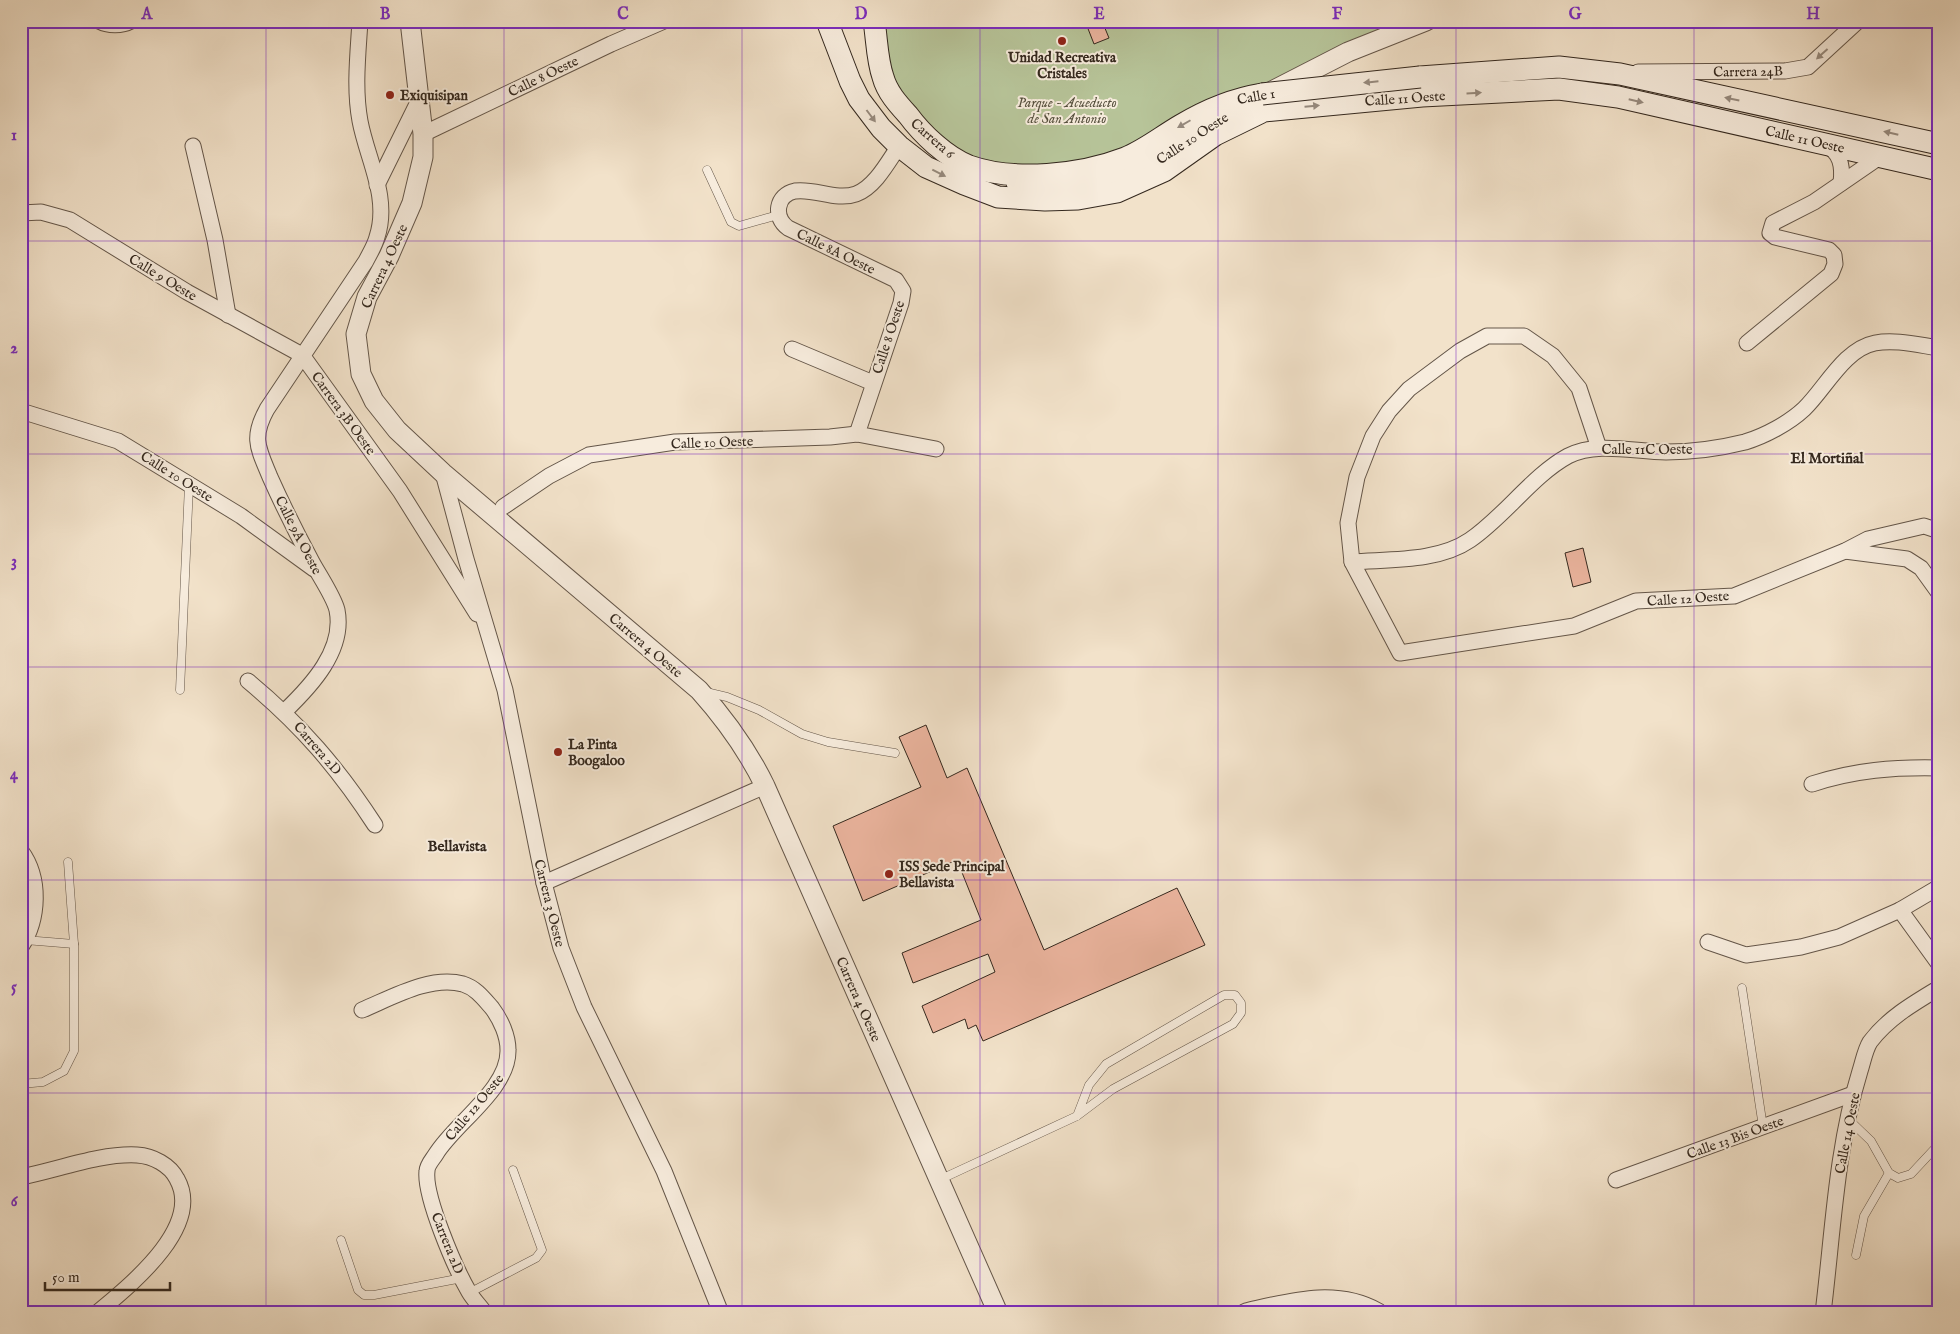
<svg xmlns="http://www.w3.org/2000/svg" width="1960" height="1334" viewBox="0 0 1960 1334" font-family="'IM FELL English',serif">
	<style>
		.green { fill: #b7c499; stroke: #76765c }
		.building { fill: #ecb59f; stroke: #34281e }
		.lines { fill: none; stroke-linecap: round; stroke-linejoin: round }
		.service-casing { stroke: #645649; stroke-width: 9 }
		.minor-casing { stroke: #645649; stroke-width: 17 }
		.tertiary-casing { stroke: #645649; stroke-width: 21 }
		.secondary-casing { stroke: #34281e; stroke-width: 23 }
		.service { stroke: #f7ecdd; stroke-width: 8 }
		.minor { stroke: #f7ecdd; stroke-width: 15 }
		.tertiary { stroke: #f7ecdd; stroke-width: 19 }
		.secondary { stroke: #f7ecdd; stroke-width: 21 }
		.secondary-bridge-casing { stroke: #34281e; stroke-width: 23; stroke-linecap: butt }
		.secondary-bridge { stroke: #f7ecdd; stroke-width: 21 }
		.oneway { fill: #968a7e }
		.grid { fill: none; stroke: #7b2cbf; stroke-width: 1; stroke-opacity: 0.55 }
		.poi-dot { fill: #8f2418; stroke: #f7ecdd; stroke-width: 2 }
		.labels { text-anchor: middle; stroke-width: 4; stroke-linejoin: round; paint-order: stroke }
		.poi-label { font-size: 14px; font-weight: bold; fill: #34281e; stroke: #f7ecdd; text-anchor: start }
		.street-label { font-size: 14px; fill: #34281e; stroke: #f7ecdd }
		.park-label { font-size: 14px; font-style: italic; fill: #554f3d; stroke: #f7ecdd }
		.neighbourhood-label { font-size: 15px; font-weight: bold; fill: #34281e; stroke: #f7ecdd }
		.neatline { fill: none; stroke: #7b2cbf; stroke-width: 2 }
		.grid-label { font-size: 16px; text-anchor: middle; font-weight: bold; fill: #7b2cbf }
	</style>
	<rect width="100%" height="100%" fill="#f2e2ca"/>
	<filter id="stains"><feTurbulence type="fractalNoise" baseFrequency=".004" numOctaves="4"/><feColorMatrix values="0 0 0 0 .2 0 0 0 0 .09 0 0 0 0 .02 0 0 0 .5 -.17"/></filter>
	<radialGradient id="worn" r=".72"><stop offset=".6" stop-color="#630" stop-opacity="0"/><stop offset="1" stop-color="#630" stop-opacity=".3"/></radialGradient>
	<polygon class="green" points="874,21 1426,21 1109,163 969,166 891,94"/>
	<g class="building">
		<polygon points="1085,21 1102,21 1109,38 1094,44"/>
		<polygon points="1583,548 1591,582 1573,587 1565,553"/>
		<polygon points="926,725 947,778 967,768 1044,950 1177,888 1205,945 983,1041 976,1025 968,1029 965,1019 933,1033 922,1006 995,972 988,954 913,983 902,953 981,920 957,860 863,901 833,826 921,787 899,737"/>
	</g>
	<g class="lines">
		<defs>
			<g id="service">
				<polyline points="707,170 731,222 739,226 778,215"/>
				<polyline points="180,690 189,485"/>
				<polyline points="706,692 727,697 759,710 802,734 828,742 895,753"/>
				<polyline points="25,940 74,944"/>
				<polyline points="1742,988 1763,1127"/>
				<polyline points="21,1084 43,1082 64,1071 74,1051 74,944 68,862"/>
				<polyline points="1848,1119 1871,1141 1889,1173 1898,1178 1911,1174 1939,1144"/>
				<polyline points="939,1180 1077,1116 1113,1089 1233,1024 1241,1013 1241,1003 1235,995 1224,995 1106,1064 1089,1085 1077,1116"/>
				<polyline points="341,1240 358,1290 364,1295 374,1295 462,1278"/>
				<polyline points="1856,1255 1864,1216 1889,1173"/>
				<polyline points="469,1293 536,1258 542,1250 513,1170"/>
			</g>
			<g id="minor">
				<path d="M99,21C108,26 122,26 131,21"/>
				<polyline points="1638,72 1785,71 1808,67 1858,21"/>
				<polyline points="423,134 611,44 664,21"/>
				<path d="M1825,145C1841,152 1843,167 1841,183"/>
				<polyline points="193,146 215,240 228,315"/>
				<polyline points="377,185 418,102"/>
				<polyline points="21,213 41,212 70,220 187,292 302,355 400,491 477,614"/>
				<polyline points="1747,343 1831,274 1835,264 1834,255 1829,250 1775,237 1770,233 1773,223 1814,202 1878,158"/>
				<polyline points="792,349 873,383"/>
				<polyline points="21,411 118,441 241,516 314,569"/>
				<path d="M857,434L901,303L903,291L896,280L788,228C773,217 776,195 795,191C815,188 836,201 856,194C875,187 888,162 899,146"/>
				<polyline points="1599,448 1579,388 1553,356 1524,336 1487,336 1460,351 1409,389 1389,411 1373,436 1357,477 1348,523 1352,562 1400,653 1574,626 1636,601 1734,596 1845,551 1868,539 1924,526 1939,531"/>
				<polyline points="443,473 466,559 505,690 544,883 561,948 584,1007 664,1171 721,1313"/>
				<polyline points="503,507 549,476 589,455 675,442 830,437 857,434 936,449"/>
				<polyline points="1845,551 1907,559 1921,568 1939,593"/>
				<path d="M1352,562C1390,559 1438,562 1470,540C1504,517 1533,475 1568,456C1597,441 1635,452 1666,452C1691,452 1721,448 1745,442C1765,436 1789,423 1804,409C1825,389 1844,349 1875,343C1895,339 1918,345 1939,348"/>
				<path d="M248,681C301,725 338,768 375,825"/>
				<path d="M285,711C311,686 345,650 337,610C334,597 319,575 312,562C297,534 283,506 270,477C258,448 251,438 267,409L366,261C370,253 375,245 377,237C390,197 367,159 360,121C354,89 358,54 360,21"/>
				<path d="M1812,784C1855,770 1894,767 1939,768"/>
				<path d="M21,851C41,878 39,919 21,947"/>
				<polyline points="544,883 765,786"/>
				<polyline points="1900,910 1939,964"/>
				<polyline points="1708,942 1746,955 1801,947 1839,937 1900,910 1939,887"/>
				<path d="M362,1010C391,998 430,975 463,984C476,988 484,999 492,1008C501,1020 508,1036 508,1050C509,1089 455,1123 436,1154C433,1159 427,1165 427,1171C424,1196 455,1268 469,1292C473,1299 480,1306 485,1313"/>
				<path d="M21,1177C57,1170 101,1153 137,1155C153,1156 170,1165 177,1179C204,1227 129,1286 97,1313"/>
				<polyline points="1616,1180 1853,1094"/>
				<path d="M1823,1313C1833,1233 1836,1149 1860,1071C1863,1062 1865,1050 1870,1042C1888,1018 1914,1003 1939,988"/>
			</g>
			<g id="tertiary">
				<path d="M410,21L423,134V157L412,203L389,256L367,297L356,334L361,374L374,401L397,430L443,473L699,690C725,719 748,751 765,786L998,1313"/>
				<polyline points="1272,91 1348,52 1426,21"/>
				<path d="M1016,183C1072,188 1124,184 1171,153C1188,143 1202,129 1218,119C1226,113 1236,109 1245,105"/>
				<path d="M1246,1313C1290,1303 1336,1289 1378,1313"/>
			</g>
			<g id="secondary">
				<polyline points="827,21 850,81 859,99 881,128 899,146 926,167 964,184 998,197 1045,200 1078,199 1117,192 1164,171 1215,135 1264,111 1422,96 1559,89 1618,97 1939,170"/>
				<path d="M874,21C877,40 877,60 883,77C887,92 898,104 908,115C922,134 946,157 969,166C1014,182 1081,175 1125,158C1145,150 1162,136 1181,125C1206,110 1232,99 1262,94"/>
				<polyline points="1420,77 1559,67 1620,74 1939,144"/>
			</g>
		</defs>
		<use href="#service" class="service-casing"/>
		<use href="#minor" class="minor-casing"/>
		<use href="#tertiary" class="tertiary-casing"/>
		<use href="#secondary" class="secondary-casing"/>
		<use href="#service" class="service"/>
		<use href="#minor" class="minor"/>
		<use href="#tertiary" class="tertiary"/>
		<use href="#secondary" class="secondary"/>
		<defs>
			<polyline id="secondary-bridge" points="1262,94 1420,77"/>
		</defs>
		<use href="#secondary-bridge" class="secondary-bridge-casing"/>
		<use href="#secondary-bridge" class="secondary-bridge"/>
	</g>
	<defs><path id="oneway-solid" d="M-6-.8H1V-3.2L6.5 0L1 3.2V.8H-6Z" transform="scale(1.25)"/></defs>
	<g class="oneway">
		<use href="#oneway-solid" transform="translate(1822 54) rotate(138)"/>
		<use href="#oneway-solid" transform="translate(1371 82) rotate(174)"/>
		<use href="#oneway-solid" transform="translate(1474 93) rotate(-3)"/>
		<use href="#oneway-solid" transform="translate(1732 99) rotate(-168)"/>
		<use href="#oneway-solid" transform="translate(1636 101) rotate(13)"/>
		<use href="#oneway-solid" transform="translate(1312 106) rotate(-5)"/>
		<use href="#oneway-solid" transform="translate(871 116) rotate(53)"/>
		<use href="#oneway-solid" transform="translate(1184 124) rotate(150)"/>
		<use href="#oneway-solid" transform="translate(1891 133) rotate(-167)"/>
		<use href="#oneway-solid" transform="translate(939 173) rotate(27)"/>
	</g>
	<path class="grid" d="M266,21V1313M504,21V1313M742,21V1313M980,21V1313M1218,21V1313M1456,21V1313M1694,21V1313M21,241H1939M21,454H1939M21,667H1939M21,880H1939M21,1093H1939"/>
	<g class="poi-dot">
		<circle cx="1062" cy="41" r="5"/>
		<circle cx="390" cy="95" r="5"/>
		<circle cx="558" cy="752" r="5"/>
		<circle cx="889" cy="874" r="5"/>
	</g>
	<g class="labels">
		<g class="poi-label">
			<text x="1062" y="62" text-anchor="middle">Unidad Recreativa<tspan x="1062" dy="16">Cristales</tspan></text>
			<text x="400" y="100">Exiquisipan</text>
			<text x="568" y="749">La Pinta<tspan x="568" dy="16">Boogaloo</tspan></text>
			<text x="899" y="871">ISS Sede Principal<tspan x="899" dy="16">Bellavista</tspan></text>
		</g>
		<g class="street-label">
			<text transform="translate(1748 71) rotate(-1)" y="5">Carrera 24B</text>
			<text transform="translate(543 76) rotate(-26)" y="5">Calle 8 Oeste</text>
			<text transform="translate(1256 96) rotate(-10)" y="5">Calle 1</text>
			<text transform="translate(1405 98) rotate(-4)" y="5">Calle 11 Oeste</text>
			<text transform="translate(933 138) rotate(41)" y="5">Carrera 6</text>
			<text transform="translate(1192 138) rotate(-33)" y="5">Calle 10 Oeste</text>
			<text transform="translate(1805 139) rotate(13)" y="5">Calle 11 Oeste</text>
			<text transform="translate(836 251) rotate(26)" y="5">Calle 8A Oeste</text>
			<text transform="translate(384 266) rotate(-65)" y="5">Carrera 4 Oeste</text>
			<text transform="translate(163 277) rotate(31)" y="5">Calle 9 Oeste</text>
			<text transform="translate(888 337) rotate(-72)" y="5">Calle 8 Oeste</text>
			<text transform="translate(344 413) rotate(54)" y="5">Carrera 3B Oeste</text>
			<text transform="translate(712 442) rotate(-2)" y="5">Calle 10 Oeste</text>
			<text x="1647" y="454">Calle 11C Oeste</text>
			<text transform="translate(177 476) rotate(32)" y="5">Calle 10 Oeste</text>
			<text transform="translate(299 535) rotate(63)" y="5">Calle 9A Oeste</text>
			<text transform="translate(1688 598) rotate(-4)" y="5">Calle 12 Oeste</text>
			<text transform="translate(646 645) rotate(40)" y="5">Carrera 4 Oeste</text>
			<text transform="translate(318 748) rotate(49)" y="5">Carrera 2D</text>
			<text transform="translate(550 903) rotate(76)" y="5">Carrera 3 Oeste</text>
			<text transform="translate(859 999) rotate(66)" y="5">Carrera 4 Oeste</text>
			<text transform="translate(474 1107) rotate(-50)" y="5">Calle 12 Oeste</text>
			<text transform="translate(1847 1133) rotate(-79)" y="5">Calle 14 Oeste</text>
			<text transform="translate(1735 1137) rotate(-20)" y="5">Calle 13 Bis Oeste</text>
			<text transform="translate(448 1243) rotate(68)" y="5">Carrera 2D</text>
		</g>
		<g class="park-label">
			<text x="1067" y="107">Parque - Acueducto<tspan x="1067" dy="16">de San Antonio</tspan></text>
		</g>
		<g class="neighbourhood-label">
			<text x="1827" y="463">El Mortiñal</text>
			<text x="457" y="851">Bellavista</text>
		</g>
	</g>
	<rect width="1960" height="1334" fill="none" stroke="#f2e2ca" stroke-width="55"/>
	<path d="M45 1282v8h125v-8" fill="none" stroke="#34281e" stroke-width="2.5"/>
	<text x="52" y="1282" font-size="15" fill="#34281e" stroke="#f7ecdd" stroke-width="4" paint-order="stroke">50 m</text>
	<rect x="28" y="28" width="1904" height="1278" class="neatline"/>
	<g class="grid-label">
		<text x="147" y="19">A</text>
		<text x="385" y="19">B</text>
		<text x="623" y="19">C</text>
		<text x="861" y="19">D</text>
		<text x="1099" y="19">E</text>
		<text x="1337" y="19">F</text>
		<text x="1575" y="19">G</text>
		<text x="1813" y="19">H</text>
		<text x="14" y="140">1</text>
		<text x="14" y="353">2</text>
		<text x="14" y="566">3</text>
		<text x="14" y="779">4</text>
		<text x="14" y="992">5</text>
		<text x="14" y="1206">6</text>
	</g>
	<rect width="100%" height="100%" filter="url(#stains)"/>
	<rect width="100%" height="100%" fill="url(#worn)"/>
</svg>
